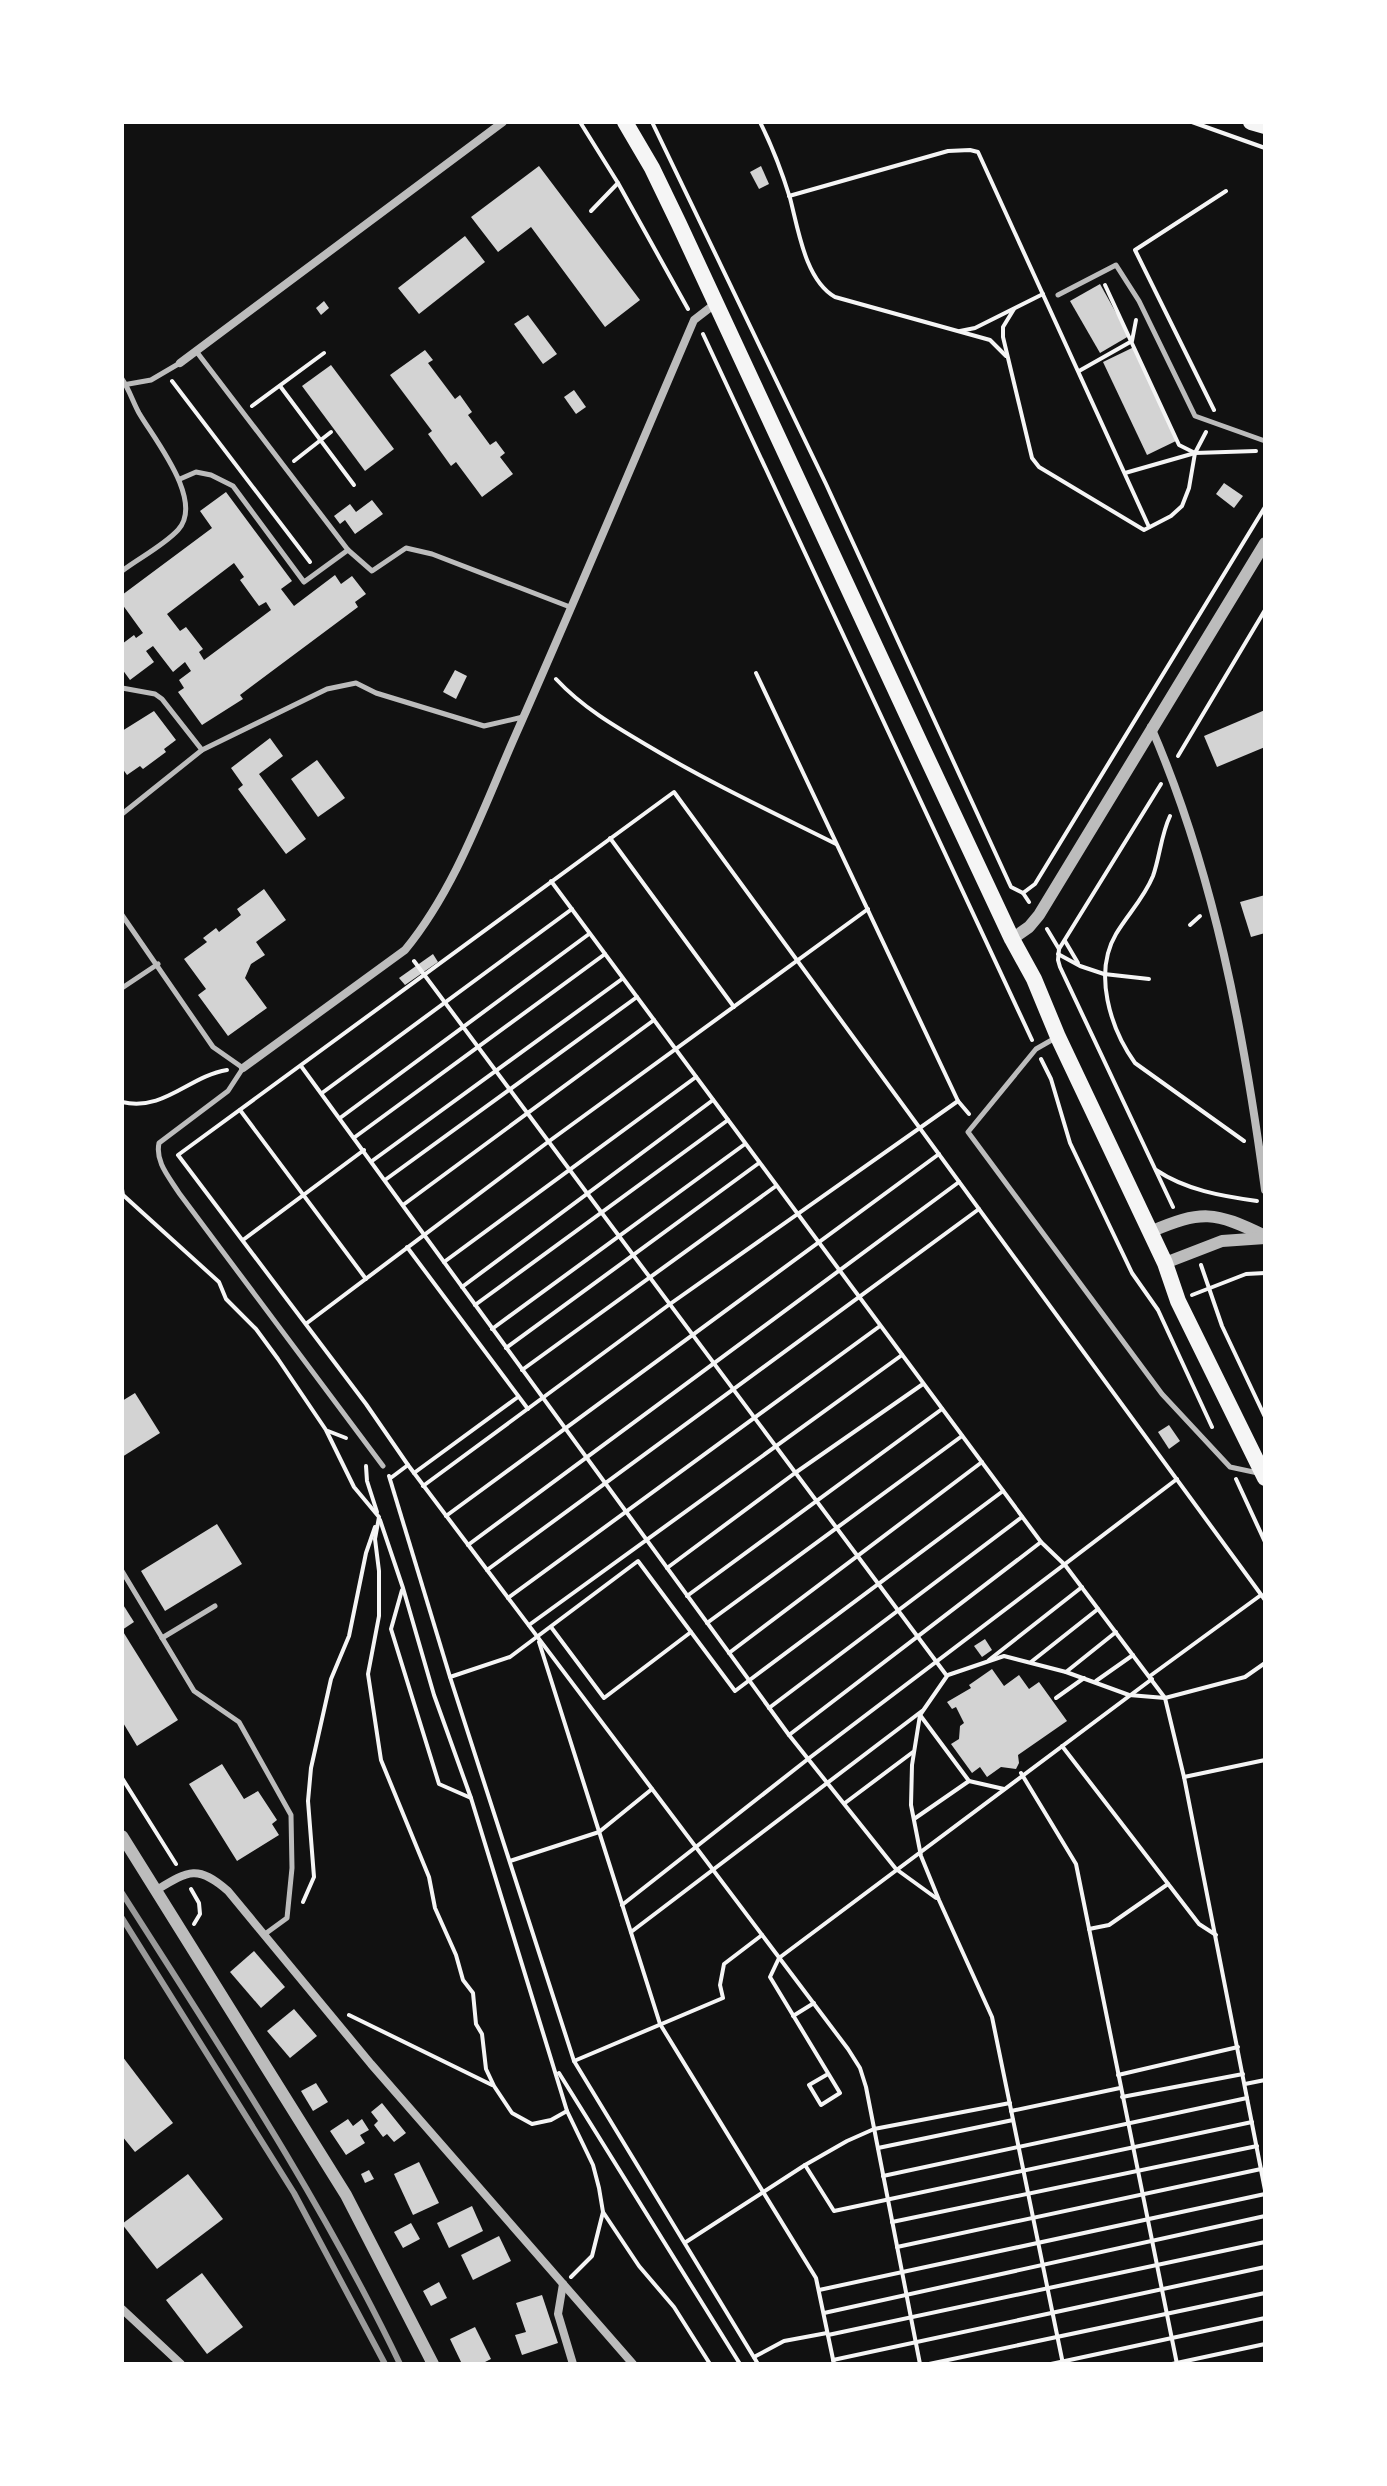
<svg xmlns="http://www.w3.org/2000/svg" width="1387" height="2486" viewBox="0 0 1387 2486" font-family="Arial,sans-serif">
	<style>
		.building { fill: #d3d3d3; fill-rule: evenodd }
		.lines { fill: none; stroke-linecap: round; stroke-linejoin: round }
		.path { stroke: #f5f5f5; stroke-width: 4 }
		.service { stroke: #bcbcbc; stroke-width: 5 }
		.minor { stroke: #bcbcbc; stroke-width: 8 }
		.tertiary { stroke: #bcbcbc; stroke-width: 12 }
		.primary { stroke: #f5f5f5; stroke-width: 16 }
		.rail { stroke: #9a9a9a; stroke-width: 6 }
	</style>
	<rect width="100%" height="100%" fill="#111"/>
	<g class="building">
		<polygon points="539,166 640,300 605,327 531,227 498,252 471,217"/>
		<polygon points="761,166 769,184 759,189 750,172"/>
		<polygon points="465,236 485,262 419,314 398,288"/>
		<polygon points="1100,284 1129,336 1100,353 1070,301"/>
		<polygon points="324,301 329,308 321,315 316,308"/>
		<polygon points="528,315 557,354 543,364 514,324"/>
		<polygon points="1134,347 1178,440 1147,455 1103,362"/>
		<polygon points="425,350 433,360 428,363 455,399 460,395 472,412 468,415 490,445 496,441 505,453 500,457 513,474 482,497 456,462 451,466 428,434 432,431 390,375"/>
		<polygon points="331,365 394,449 365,471 302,386"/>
		<polygon points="574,390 586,407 576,414 564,397"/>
		<polygon points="1224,483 1243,496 1234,508 1216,494"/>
		<path d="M226,492L292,581L281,589L294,606L335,575L341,584L352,576L366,594L355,602L358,607L240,695L243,699L202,725L178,692L184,688L179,680L191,671L185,662L173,672L153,646L146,651L154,662L130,680L122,669V644L134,635L136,638L143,633L122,604V595L212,528L200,511ZM234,563L244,577L240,580L259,606L266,602L271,610L204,660L199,652L203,649L186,627L180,631L167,614Z"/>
		<polygon points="372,500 383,514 355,534 345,520 340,524 334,516 350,504 356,512"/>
		<polygon points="455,670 467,676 456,699 443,692"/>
		<polygon points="1265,710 1265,747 1217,767 1204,736"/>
		<polygon points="154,711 176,740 164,749 166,752 143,769 140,766 127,775 122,768 122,731"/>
		<polygon points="270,738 283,756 259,774 306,839 286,854 238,789 243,785 231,768"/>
		<polygon points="317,760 345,798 318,817 291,779"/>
		<polygon points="264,889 286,920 256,942 265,955 251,964 245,978 267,1008 228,1036 198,995 206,989 184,959 207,942 203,938 216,928 219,932 241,915 237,909"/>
		<polygon points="1265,895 1265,933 1251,937 1240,902"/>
		<polygon points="433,954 438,962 405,985 399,978"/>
		<polygon points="135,1393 160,1433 122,1457 122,1401"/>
		<polygon points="1169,1425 1180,1441 1169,1449 1158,1432"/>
		<polygon points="217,1524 242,1564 165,1611 141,1571"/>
		<polygon points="122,1603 134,1622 122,1630"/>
		<polygon points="122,1630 178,1720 137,1746 122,1721"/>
		<polygon points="985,1639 992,1650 982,1657 974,1646"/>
		<polygon points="992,1669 1004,1686 1019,1675 1029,1689 1039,1682 1067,1721 1018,1755 1019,1763 1016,1769 1001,1767 987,1777 980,1767 972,1773 951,1744 959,1739 960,1726 964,1723 956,1707 952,1709 947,1702 971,1688 969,1685"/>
		<polygon points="222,1764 244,1799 258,1791 277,1820 272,1824 279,1835 237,1861 189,1784"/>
		<polygon points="254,1951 285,1987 261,2008 230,1972"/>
		<polygon points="294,2009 317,2036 290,2058 267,2031"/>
		<polygon points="122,2056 173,2123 135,2152 122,2136"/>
		<polygon points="316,2083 328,2102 313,2111 301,2091"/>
		<polygon points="382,2103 406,2133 394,2142 387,2134 383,2137 374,2125 378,2121 371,2112"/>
		<polygon points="348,2119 353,2126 362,2119 369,2130 360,2135 365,2143 346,2155 330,2131"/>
		<polygon points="419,2162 439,2203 413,2215 394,2174"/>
		<polygon points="369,2170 374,2179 365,2183 361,2174"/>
		<polygon points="188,2174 223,2219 157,2269 122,2224"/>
		<polygon points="472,2206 483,2231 449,2248 437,2223"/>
		<polygon points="411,2223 420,2239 403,2248 394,2232"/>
		<polygon points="499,2236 511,2261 473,2280 461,2255"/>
		<polygon points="202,2273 243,2327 207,2354 166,2300"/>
		<polygon points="439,2282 447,2298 431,2306 423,2291"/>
		<polygon points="542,2295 558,2343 522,2355 515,2335 526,2332 516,2303"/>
		<polygon points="475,2327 491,2359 481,2364 462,2364 450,2339"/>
	</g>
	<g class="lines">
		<g class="path">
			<polyline points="580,122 618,183 688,309"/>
			<polyline points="652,122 826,484 1011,887 1023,893 1029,902"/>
			<path d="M760,122C772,146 782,172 790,198C798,228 805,280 835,297L990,340L1006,356"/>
			<polyline points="1192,122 1265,148"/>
			<polyline points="789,196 948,151 970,150 978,152 1149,527"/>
			<polyline points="591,211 618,183"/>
			<polyline points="1105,285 1179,445 1195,453"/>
			<polyline points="1014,309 1003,327 1003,337 1032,458 1039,467 1144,530 1171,516 1182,506 1189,488 1195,453 1206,432"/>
			<polyline points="960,331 975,328 1043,294"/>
			<polyline points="703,334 1032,1040"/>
			<polyline points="1079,371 1132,341 1136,320"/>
			<polyline points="172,381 310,562"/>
			<polyline points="280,386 354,485"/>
			<polyline points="252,406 324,353"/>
			<polyline points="1214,410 1135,250 1226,191"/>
			<polyline points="294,461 331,432"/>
			<polyline points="1125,473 1195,453 1256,451"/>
			<polyline points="756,673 958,1101 969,1114"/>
			<path d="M556,679C583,708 616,727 650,747C710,783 774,813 836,844"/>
			<polyline points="1178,756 1265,610"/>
			<path d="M1170,816C1161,835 1160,856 1153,876C1144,898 1128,914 1116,934C1093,973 1110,1028 1135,1063L1244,1141"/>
			<polyline points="610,838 734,1007"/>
			<polyline points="551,881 1041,1542 1065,1565 1165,1698 1184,1777 1265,2190"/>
			<polyline points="1023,893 1035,884 1265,507"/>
			<polyline points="1190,925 1200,916"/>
			<polyline points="1047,929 1059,949 1058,960 1060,967 1173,1207"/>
			<polyline points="1065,941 1078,963"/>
			<polyline points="1059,949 1161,784"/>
			<polyline points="1058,954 1080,966 1104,974 1149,979"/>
			<polyline points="414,961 947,1676 920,1715 912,1765 911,1805 921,1856 939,1900 992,2017 1063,2364"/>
			<polyline points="1041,1059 1051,1079 1070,1143 1132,1273 1158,1310 1212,1427"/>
			<polyline points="301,1066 789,1735 896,1869 936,1898"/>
			<polyline points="322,1093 572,909"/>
			<path d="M122,1102C164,1112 189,1076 227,1070"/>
			<polyline points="240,1110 366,1279"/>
			<polyline points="340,1118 589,934"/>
			<polyline points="355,1137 605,954"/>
			<polyline points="372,1161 622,979"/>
			<path d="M1156,1170C1186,1190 1221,1196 1257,1201"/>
			<polyline points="385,1180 637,997"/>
			<polyline points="122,1189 123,1195 219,1282 226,1299 256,1329 278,1359 326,1430 354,1487 379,1517 375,1539 379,1571 379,1616 368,1674 381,1760 429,1877 435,1908 456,1955 463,1980 473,1993 476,2024 482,2034 486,2069 494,2086 512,2113 532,2124 551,2120 567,2111"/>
			<polyline points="403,1205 654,1020"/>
			<polyline points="243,1240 364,1150"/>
			<polyline points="407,1247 528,1409"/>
			<polyline points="444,1262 696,1077"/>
			<polyline points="1201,1265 1222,1326 1265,1417"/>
			<polyline points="462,1287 713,1100"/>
			<polyline points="1192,1295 1246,1274 1265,1273"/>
			<polyline points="475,1305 728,1120"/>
			<polyline points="307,1323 548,1142 868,909"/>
			<polyline points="492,1329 745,1144"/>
			<polyline points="506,1348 759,1163"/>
			<polyline points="522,1370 776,1186"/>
			<polyline points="328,1431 346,1438"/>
			<polyline points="408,1465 848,2049 860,2068 866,2087 920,2364"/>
			<polyline points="366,1466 367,1481 377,1512"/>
			<polyline points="414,1473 518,1397"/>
			<polyline points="389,1476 450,1677"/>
			<polyline points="392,1477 408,1465 366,1404 178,1155 674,792 1265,1600"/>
			<polyline points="1236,1479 1265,1542"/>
			<polyline points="423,1486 670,1304 958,1101"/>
			<polyline points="446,1516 939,1154"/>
			<polyline points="380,1520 403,1588 434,1695 471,1798 567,2111 593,2165 599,2188 603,2212 592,2256 571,2277"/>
			<polyline points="468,1545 959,1182"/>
			<polyline points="667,1568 795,1473 923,1384"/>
			<polyline points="487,1570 979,1209"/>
			<polyline points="402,1590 391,1629 439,1784 471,1798"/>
			<polyline points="687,1596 942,1409"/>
			<polyline points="508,1598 880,1326"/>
			<polyline points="707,1623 962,1436"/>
			<polyline points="529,1625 902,1355"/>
			<polyline points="551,1627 604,1698 691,1632"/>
			<polyline points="539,1642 660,2024 816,2278 834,2364"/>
			<polyline points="729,1653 982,1462"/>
			<polyline points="989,1660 1082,1587"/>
			<polyline points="1031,1662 1098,1609"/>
			<polyline points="1066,1672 1116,1632"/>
			<polyline points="948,1675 1004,1656 1066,1672 1129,1695 1165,1698 1245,1677 1265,1663"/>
			<polyline points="1150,1676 1261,1595"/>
			<polyline points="1096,1681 1133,1655"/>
			<polyline points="1056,1698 1084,1678"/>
			<polyline points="769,1708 1022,1517"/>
			<polyline points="920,1715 969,1781 1004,1789"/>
			<polyline points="789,1735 1041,1542"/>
			<polyline points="1062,1746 1199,1924 1216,1935"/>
			<polyline points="1021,1773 1076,1864 1177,2364"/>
			<polyline points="1184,1777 1265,1760"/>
			<polyline points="122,1778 176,1864"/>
			<polyline points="845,1803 913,1752"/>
			<polyline points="914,1819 969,1781"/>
			<polyline points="510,1861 599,1832 652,1789"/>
			<polyline points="191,1889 199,1903 200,1914 194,1924"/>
			<polyline points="303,1902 314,1877 308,1801 311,1768 331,1679 349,1636 366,1553 375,1527"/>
			<polyline points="622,1905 808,1759 1177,1479"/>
			<polyline points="1089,1929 1109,1925 1168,1884"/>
			<polyline points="631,1932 922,1711"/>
			<polyline points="349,2015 492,2085"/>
			<polyline points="793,2016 814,2003"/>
			<polyline points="574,2061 723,1998 720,1985 724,1964 762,1935"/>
			<polyline points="559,2073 740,2364"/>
			<polyline points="828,2074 809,2085 821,2105 840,2093 770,1977 779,1958 1152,1679"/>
			<polyline points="1118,2075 1238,2047"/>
			<polyline points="1245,2084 1265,2080"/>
			<polyline points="1122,2097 1243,2074"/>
			<polyline points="1011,2111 1120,2088"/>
			<polyline points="878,2148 1013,2120"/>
			<polyline points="805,2165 834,2211 1252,2122"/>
			<polyline points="883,2176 1247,2098"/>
			<polyline points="603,2212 639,2266 674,2307 710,2364"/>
			<polyline points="892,2222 1257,2146"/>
			<polyline points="686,2242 805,2165 847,2141 874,2129 1010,2103"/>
			<polyline points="897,2247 1261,2169"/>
			<polyline points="819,2290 1265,2194"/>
			<polyline points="824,2313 1265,2216"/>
			<polyline points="828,2335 1265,2242"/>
			<polyline points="754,2357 784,2341 827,2333"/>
			<polyline points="833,2360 1265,2267"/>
			<polyline points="758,2364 574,2061 450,1677 510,1657 638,1561 735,1691 1003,1491"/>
			<polyline points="929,2364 1265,2293"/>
			<polyline points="1051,2364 1265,2318"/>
			<polyline points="1172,2364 1265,2344"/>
		</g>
		<g class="service">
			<polyline points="1058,295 1116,265 1139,301 1195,416 1265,441"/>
			<polyline points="196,351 348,550 372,571 406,548 432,554 570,607"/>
			<path d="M122,379C129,389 133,402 139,413C154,439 205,501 178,530C163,546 139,558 122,571"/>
			<polyline points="123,385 151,380 180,363"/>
			<polyline points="180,479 196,472 211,475 233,486 304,582 348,550"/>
			<polyline points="122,688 155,694 162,699 202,750"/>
			<polyline points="122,814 202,750 327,689 356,683 376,693 484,726 523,717"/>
			<path d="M122,915L213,1047L243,1068L228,1091L159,1143C155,1162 169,1177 179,1193L383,1466"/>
			<polyline points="122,988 158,964"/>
			<polyline points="1057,1037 1036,1049 968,1132 1162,1394 1230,1467 1258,1473"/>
			<polyline points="122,1571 194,1691 239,1722 291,1815 292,1868 287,1918 265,1934"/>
			<polyline points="162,1638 215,1606"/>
		</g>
		<g class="minor">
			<polyline points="180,363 503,122"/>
			<path d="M1151,727C1214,872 1244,1033 1265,1190"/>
			<path d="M243,1068L405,950C456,888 484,806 516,734C577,596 635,458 694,320L716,303"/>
			<path d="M155,1891C188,1871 197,1864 228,1891L371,2064L633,2364"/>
			<polyline points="563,2284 558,2314 573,2364"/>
			<polyline points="122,2309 181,2364"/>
		</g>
		<g class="tertiary">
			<polyline points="1012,939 1029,927 1039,915 1265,543"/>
			<path d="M1150,1232C1202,1210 1214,1211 1265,1236"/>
			<polyline points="1165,1263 1222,1241 1265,1238"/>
			<polyline points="122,1836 346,2195 433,2364"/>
		</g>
		<g class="primary">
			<polyline points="625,122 652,168 679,224 921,745 1012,939 1034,979 1058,1037 1165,1263 1178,1301 1265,1478"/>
			<polyline points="1251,122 1265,126"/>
		</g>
		<g class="rail">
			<path d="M122,1893C220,2047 321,2199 400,2364"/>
			<polyline points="122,1918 294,2193 385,2364"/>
		</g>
	</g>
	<rect width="1387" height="2486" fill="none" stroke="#ffffff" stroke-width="248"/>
</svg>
